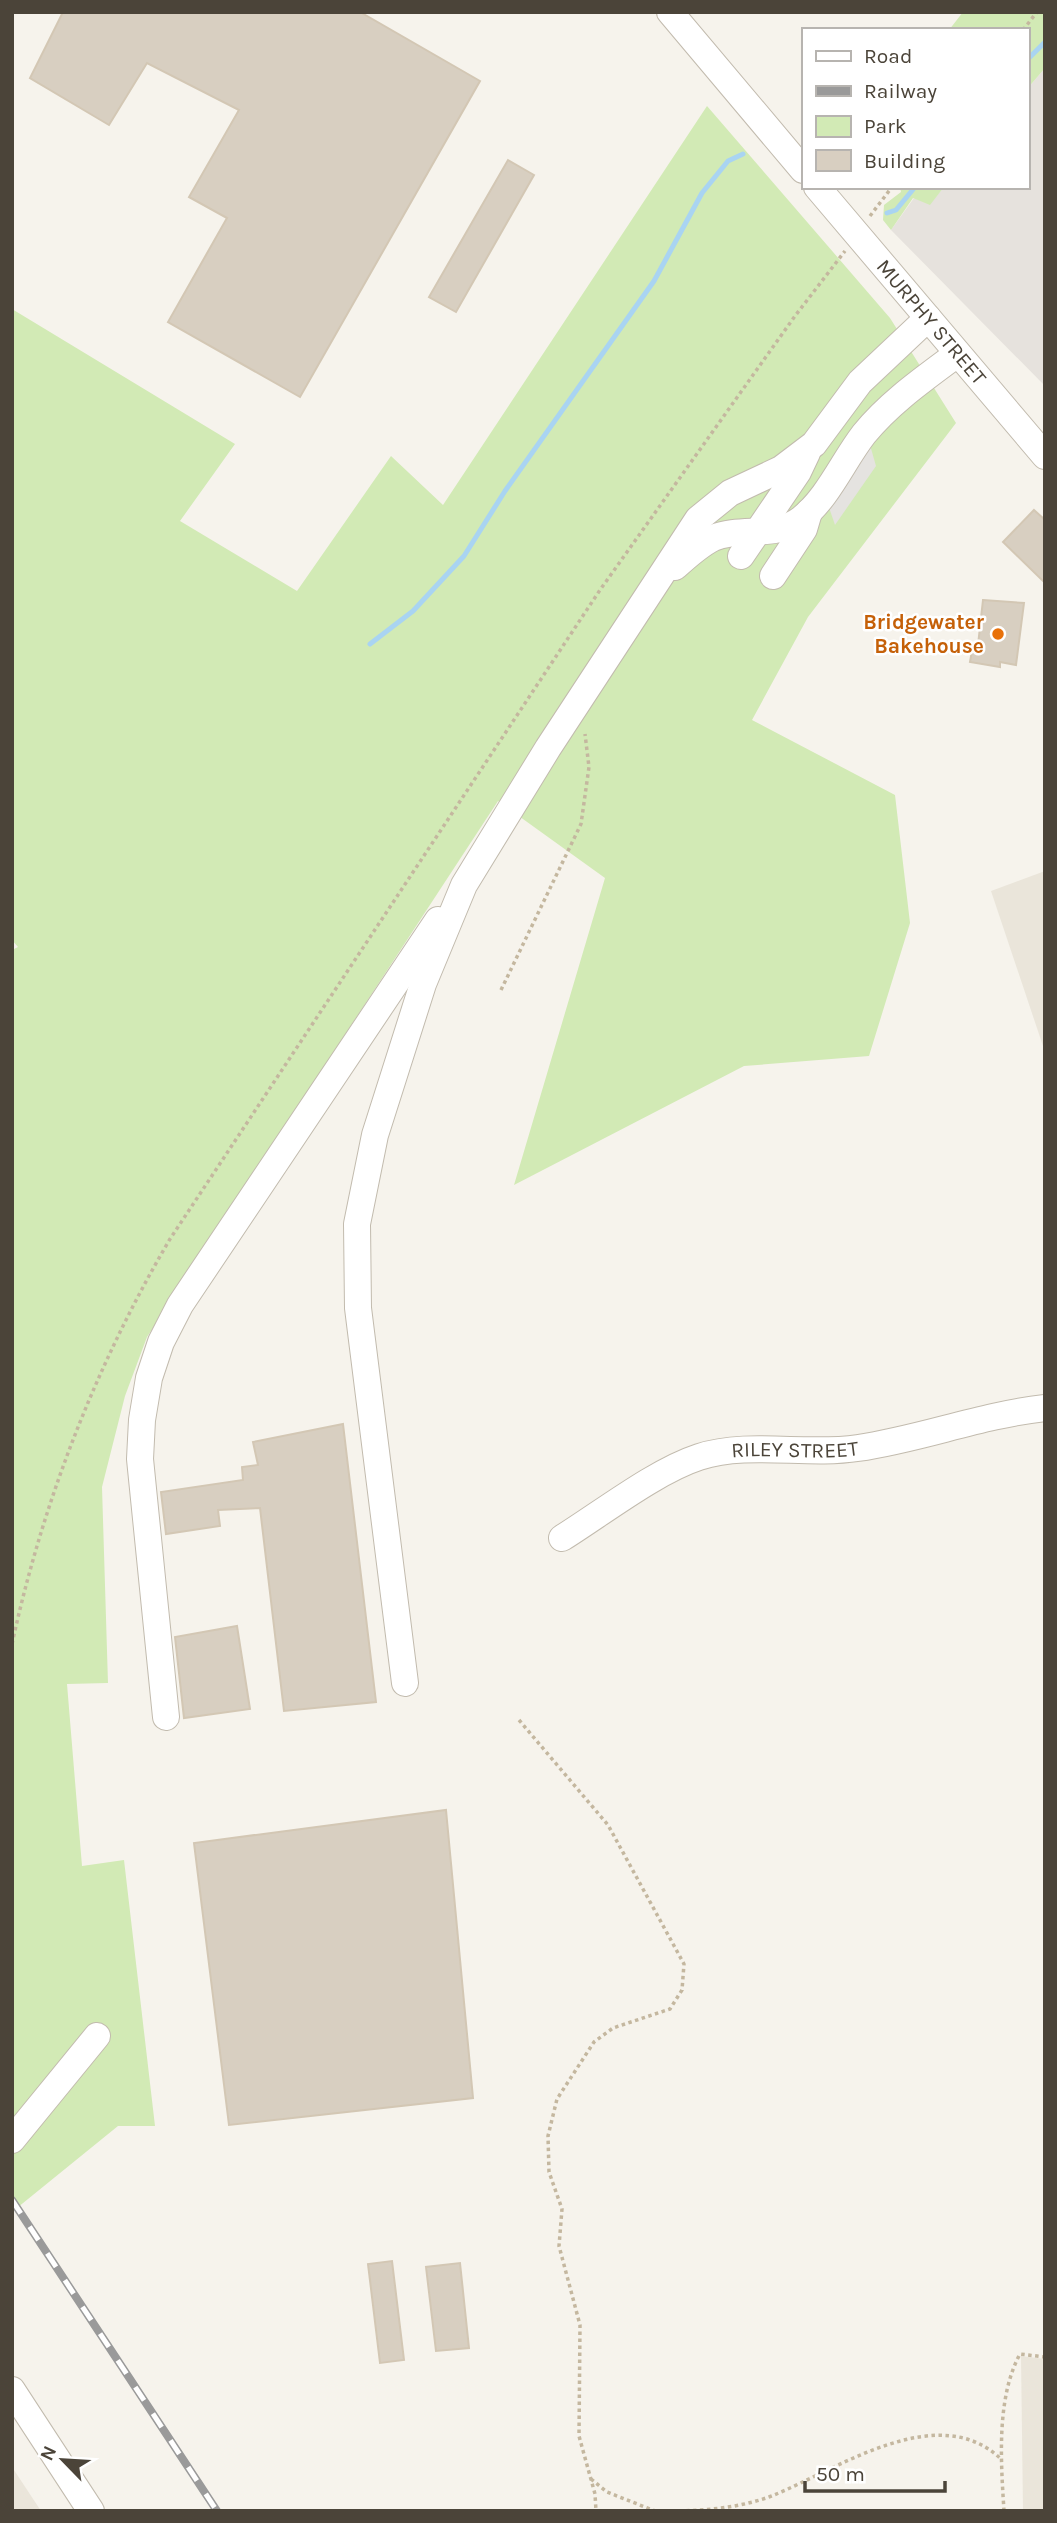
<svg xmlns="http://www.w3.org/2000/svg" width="1057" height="2523" viewBox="0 0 1057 2523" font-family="Karla,sans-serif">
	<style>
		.residential { fill: #eae5da }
		.industrial { fill: #e6e2dd }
		.green { fill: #d2eab5 }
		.parking { fill: #e5e3e0 }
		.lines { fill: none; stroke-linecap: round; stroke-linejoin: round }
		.stream { stroke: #a9d4f2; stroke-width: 5 }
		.building { fill: #d8cfc1; stroke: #d3c7b4; stroke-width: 2 }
		.minor-casing { stroke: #c2bbae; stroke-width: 28 }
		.path { stroke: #c4b79f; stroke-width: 3.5; stroke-dasharray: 3.5 3.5; stroke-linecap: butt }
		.minor { stroke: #fff; stroke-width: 26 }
		.rail-casing { stroke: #9a9a9a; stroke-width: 8 }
		.rail { stroke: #fff; stroke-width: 5; stroke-dasharray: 16; stroke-linecap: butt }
		.food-dot { fill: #e8710a; stroke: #fff; stroke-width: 2.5 }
		.labels { text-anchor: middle; stroke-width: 5; stroke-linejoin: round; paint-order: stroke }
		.street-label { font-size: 21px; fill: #4b4439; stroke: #fff }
		.food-label { font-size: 21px; font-weight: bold; fill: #c56008; stroke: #fff; text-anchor: end }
	</style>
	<rect width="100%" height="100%" fill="#f6f3ec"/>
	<g class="residential">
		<polygon points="1045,871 1045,1052 991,891"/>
		<polygon points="1021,2356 1045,2359 1045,2511 1023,2511"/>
		<polygon points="12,2467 41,2511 12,2511"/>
	</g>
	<polygon class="industrial" points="1045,68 1045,386 891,230 914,198 930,204 944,187 1027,187 1027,89"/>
	<g class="green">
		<polygon points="963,12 1045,12 1045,68 1027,89 1027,30 949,30"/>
		<polygon points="707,106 890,318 956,423 808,617 752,720 895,795 910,923 869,1056 744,1066 514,1185 605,878 498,801 147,1337 125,1396 102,1487 108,1683 67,1684 82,1866 124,1860 155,2126 118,2126 12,2212 12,950 18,947 12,940 12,309 235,444 180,521 297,591 391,456 443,505"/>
		<polygon points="900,187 944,187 930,205 913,198 891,230 883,220 884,205 901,192"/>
	</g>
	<polygon class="parking" points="866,431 876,466 835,525 824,493"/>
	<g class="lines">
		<g class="stream">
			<polyline points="1027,60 1045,42"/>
			<polyline points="887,213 896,210 915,187"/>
			<polyline points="370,644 413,611 464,556 505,491 654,281 702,193 728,161 743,154"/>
		</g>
	</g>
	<g class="building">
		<polygon points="63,12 360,12 480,81 300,397 168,322 227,218 189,197 239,110 147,63 109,125 30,78"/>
		<polygon points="508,160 534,175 456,312 429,297"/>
		<polygon points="1034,510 1045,520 1045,583 1003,542"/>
		<polygon points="983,600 1024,603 1016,665 1000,662 1000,667 970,662 973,645 978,645"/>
		<polygon points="343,1424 376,1702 284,1711 260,1508 218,1510 220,1526 166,1534 161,1492 243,1480 242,1467 258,1465 253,1442"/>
		<polygon points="237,1626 250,1709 184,1718 175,1637"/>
		<polygon points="446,1810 473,2098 229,2125 194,1843"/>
		<polygon points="392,2261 404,2360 380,2363 368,2264"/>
		<polygon points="460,2263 469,2348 436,2351 426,2267"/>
	</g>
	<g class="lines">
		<defs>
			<g id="minor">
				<polyline points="670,12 803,170"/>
				<path id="s1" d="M817,187L1045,456"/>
				<polyline points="741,556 798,472 807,453"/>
				<path d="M675,567C686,557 699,545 713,538C742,526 775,539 801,519C828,498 843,461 864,434C890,402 925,378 957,354"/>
				<polyline points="773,576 804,529 809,512"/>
				<path id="s2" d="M562,1538C602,1513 656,1471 699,1457C749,1441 806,1456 858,1448C921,1439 981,1415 1045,1408"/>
				<polyline points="405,1683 358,1308 357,1224 375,1135 423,984 464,885 548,748 698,519 730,493 781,469 814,444 860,382 928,318"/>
				<polyline points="166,1717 140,1459 142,1420 149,1378 161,1342 180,1305 438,920"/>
				<polyline points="12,2140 97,2036"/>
				<polyline points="12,2390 91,2511"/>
			</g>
		</defs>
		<use href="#minor" class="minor-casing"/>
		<g class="path">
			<polyline points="1023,30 1037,12"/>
			<polyline points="870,216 892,187"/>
			<polyline points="501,990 581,824 589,767 585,734"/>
			<path d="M12,1644C43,1501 96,1365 170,1239L600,590L795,316L845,251"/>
			<polyline points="519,1720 608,1825 684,1964 682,1990 670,2009 613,2028 594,2042 557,2099 548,2136 549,2172 562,2209 559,2246 580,2325 579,2436 595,2494 596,2511"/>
			<polyline points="591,2479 607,2492 655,2511"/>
			<path d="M679,2511C711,2510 744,2507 774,2495C838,2469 939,2398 1002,2460"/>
			<path d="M1004,2511C1001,2463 996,2398 1020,2354L1045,2357"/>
		</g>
		<use href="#minor" class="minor"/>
		<defs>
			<polyline id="rail" points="12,2200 217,2511"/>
		</defs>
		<use href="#rail" class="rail-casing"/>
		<use href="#rail" class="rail"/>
	</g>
	<circle class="food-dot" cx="998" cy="634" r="7"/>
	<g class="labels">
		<g class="street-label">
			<text dy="7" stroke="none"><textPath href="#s1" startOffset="177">MURPHY STREET</textPath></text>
			<text dy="7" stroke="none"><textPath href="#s2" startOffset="256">RILEY STREET</textPath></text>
		</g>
		<g class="food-label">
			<text x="984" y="629">Bridgewater<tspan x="984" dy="24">Bakehouse</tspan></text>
		</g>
	</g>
	<rect width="1057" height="2523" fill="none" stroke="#4b4439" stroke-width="28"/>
	<rect x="802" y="28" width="228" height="161" fill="#ffffff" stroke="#b7b4b0" stroke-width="2"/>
	<rect x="816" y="51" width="35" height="10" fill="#ffffff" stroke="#b7b4b0" stroke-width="2"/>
	<text x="864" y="63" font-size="21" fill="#4b4439">Road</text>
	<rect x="816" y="86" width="35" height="10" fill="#9a9a9a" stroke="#b7b4b0" stroke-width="2"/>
	<text x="864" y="98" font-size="21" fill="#4b4439">Railway</text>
	<rect x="816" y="116" width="35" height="21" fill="#d2eab5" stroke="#b7b4b0" stroke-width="2"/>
	<text x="864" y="133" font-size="21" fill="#4b4439">Park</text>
	<rect x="816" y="150" width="35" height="21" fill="#d8cfc1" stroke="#b7b4b0" stroke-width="2"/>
	<text x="864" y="168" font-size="21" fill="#4b4439">Building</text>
	<g transform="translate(63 2460) rotate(295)" stroke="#ffffff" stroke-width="5" paint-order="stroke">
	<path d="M0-5L12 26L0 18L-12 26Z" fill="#4b4439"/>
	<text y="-10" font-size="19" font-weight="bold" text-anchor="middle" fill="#4b4439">N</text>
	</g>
	<path d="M805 2481v10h140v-10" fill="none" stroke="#4b4439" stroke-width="3.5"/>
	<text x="816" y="2481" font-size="21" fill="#4b4439" stroke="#ffffff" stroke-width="5" paint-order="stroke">50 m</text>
</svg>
